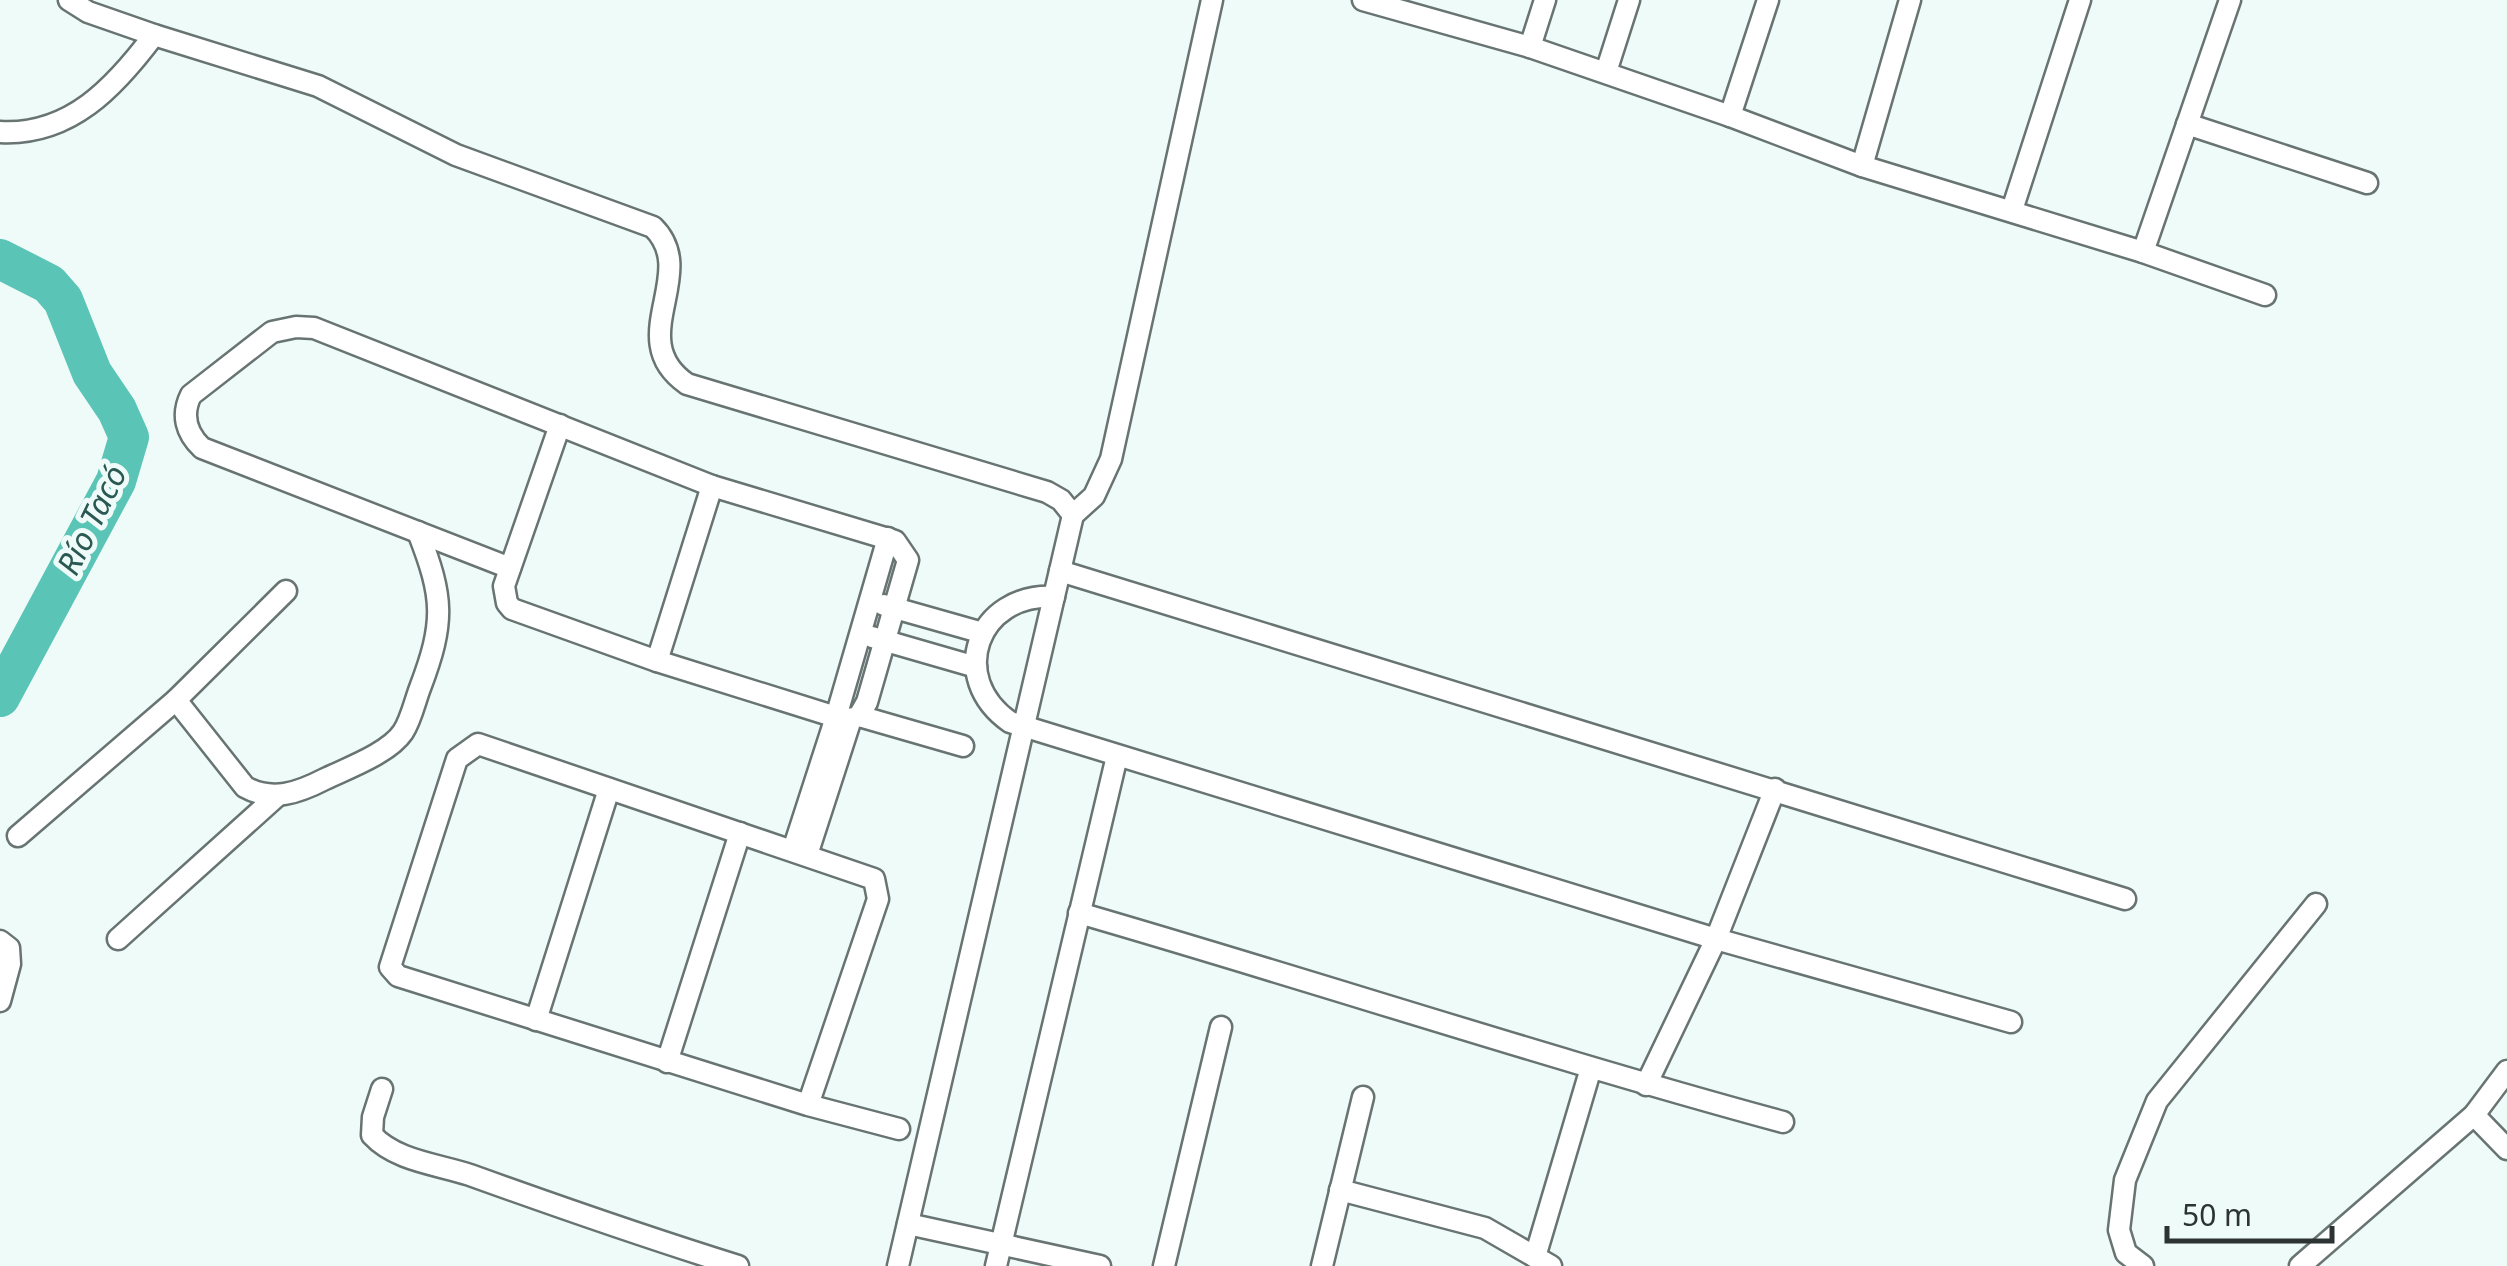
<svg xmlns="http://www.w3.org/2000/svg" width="2507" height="1266" viewBox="0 0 2507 1266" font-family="'Noto Sans',sans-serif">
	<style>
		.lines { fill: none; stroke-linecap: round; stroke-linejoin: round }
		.river { stroke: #5ac4b6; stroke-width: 40 }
		.street-casing { stroke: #687472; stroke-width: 25 }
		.street { stroke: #fff; stroke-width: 20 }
		.labels { text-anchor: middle; stroke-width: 10; stroke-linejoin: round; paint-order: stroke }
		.water-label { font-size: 32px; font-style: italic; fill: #2a5852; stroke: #eefbf8 }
	</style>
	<rect width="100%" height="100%" fill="#eefbf8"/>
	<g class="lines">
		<polyline class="river" points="0,259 49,284 63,300 92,373 117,410 129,437 116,481 0,697"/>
		<defs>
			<g id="street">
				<path d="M69,0L88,12L154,35L318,86L456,155L653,227C701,274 622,339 687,384L1047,492L1061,500L1073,515L898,1266"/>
				<polyline points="1363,0 1530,47 1730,116 1862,166 2143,252 2265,295"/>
				<polyline points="1530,47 1545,0"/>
				<polyline points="1606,72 1629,0"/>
				<polyline points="1730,116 1768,0"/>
				<polyline points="2187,124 2367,183"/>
				<path d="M0,132C70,136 115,87 154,35"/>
				<polyline points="1862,166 1910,0"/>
				<polyline points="2012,210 2080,0"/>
				<polyline points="2143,252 2230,0"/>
				<polyline points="560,425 504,586 507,603 512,609 657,661 836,717 851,719"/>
				<polyline points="1073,515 1094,496 1111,459 1212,0"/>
				<path d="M510,568L202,448C186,433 181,415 191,395L272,332L296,327L314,328L712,486L895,541L908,560L867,702L859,716L851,719L807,855"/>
				<polyline points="1060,571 2125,899"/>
				<path d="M1054,597C977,593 947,678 1010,722L1716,939L2011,1022"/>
				<polyline points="884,605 983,633"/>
				<polyline points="872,637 976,667"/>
				<polyline points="657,661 712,486"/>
				<path d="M176,700L245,787C272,802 298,793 325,779C348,768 389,753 403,732C411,720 415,701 420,688C445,622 444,598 418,532"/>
				<polyline points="859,716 963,746"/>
				<polyline points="18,836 176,700 286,591"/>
				<polyline points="793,850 836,717 888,538"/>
				<path d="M1079,913C1314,981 1547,1058 1783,1122"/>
				<polyline points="118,939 277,796"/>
				<polyline points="0,941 9,948 10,964 0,1001"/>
				<polyline points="536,1020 609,789"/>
				<polyline points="667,1062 740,833"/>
				<polyline points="1646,1085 1716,939 1775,789"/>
				<path d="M382,1089L373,1117L372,1135C396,1161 437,1164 470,1175C559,1207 648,1238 738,1266"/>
				<polyline points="808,1105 878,899 874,879 478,744 457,759 390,967 398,976 808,1105 899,1129"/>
				<polyline points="2474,1115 2507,1149"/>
				<polyline points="1340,1190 1485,1228 1551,1266"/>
				<polyline points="908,1224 1100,1266"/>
				<polyline points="1535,1257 1591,1068"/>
				<polyline points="996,1266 1117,756"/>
				<polyline points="1164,1266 1221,1027"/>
				<polyline points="1322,1266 1363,1097"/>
				<polyline points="2143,1266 2126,1253 2119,1230 2125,1180 2157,1101 2316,904"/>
				<polyline points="2300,1266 2474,1115 2507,1071"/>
			</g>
		</defs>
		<use href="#street" class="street-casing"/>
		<use href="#street" class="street"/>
	</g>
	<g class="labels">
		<g class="water-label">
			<text transform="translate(92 520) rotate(-64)" y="11">Río Tacó</text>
		</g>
	</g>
	<path d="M2167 1226v15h165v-15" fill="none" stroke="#2d3332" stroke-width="5"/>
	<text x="2182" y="1226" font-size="30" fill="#2d3332" stroke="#eefbf8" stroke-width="8" paint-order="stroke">50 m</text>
</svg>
